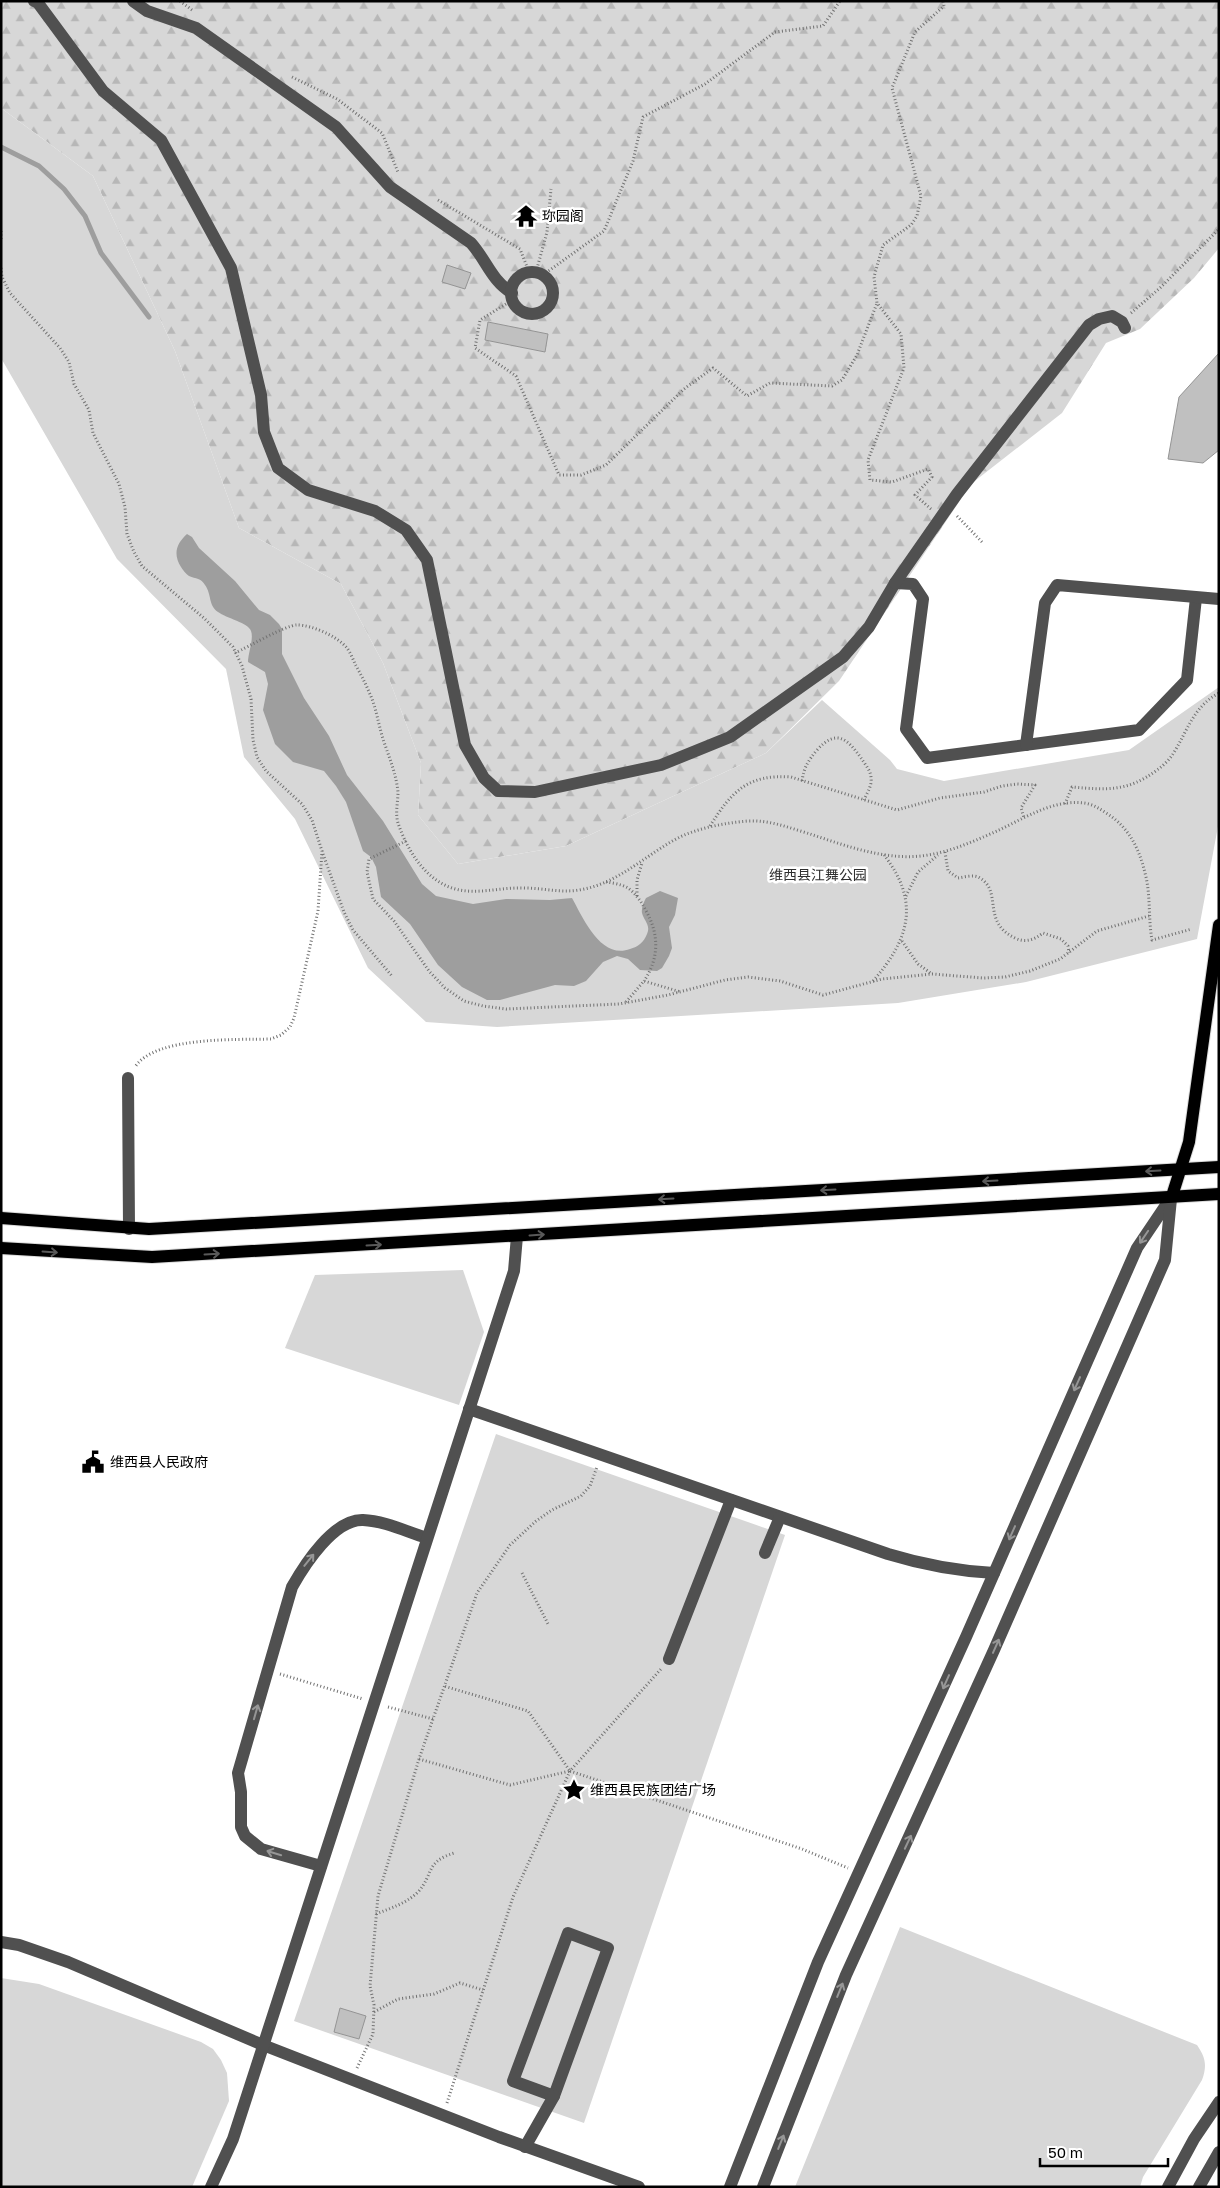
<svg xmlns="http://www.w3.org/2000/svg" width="1220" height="2188" viewBox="0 0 1220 2188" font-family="'Golos Text','Noto Sans SC',sans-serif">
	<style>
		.forest { fill: url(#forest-firs) }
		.park { fill: #d7d7d7 }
		.water { fill: #9e9e9e }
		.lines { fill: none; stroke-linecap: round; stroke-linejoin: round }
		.stream { stroke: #9e9e9e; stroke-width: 5 }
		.building { fill: #c0c0c0; stroke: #949494 }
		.major-casing { stroke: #dbdbdb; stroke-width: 14 }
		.path { stroke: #727272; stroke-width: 3; stroke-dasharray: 1 2.5; stroke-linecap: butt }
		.minor { stroke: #505050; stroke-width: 12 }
		.major { stroke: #000; stroke-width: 12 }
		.oneway { stroke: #595959 }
		.oneway2 { stroke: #969696 }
		.labels { text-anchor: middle; stroke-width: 5; stroke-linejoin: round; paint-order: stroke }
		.poi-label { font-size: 14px; fill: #000; stroke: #fff; text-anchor: start }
		.park-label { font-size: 14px; fill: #2e2e2e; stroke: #fff }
	</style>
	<defs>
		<pattern id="forest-firs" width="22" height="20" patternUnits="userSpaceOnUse" patternTransform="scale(1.25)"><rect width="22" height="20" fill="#d7d7d7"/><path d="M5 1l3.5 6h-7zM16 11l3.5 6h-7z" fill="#b7b7b7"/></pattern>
	</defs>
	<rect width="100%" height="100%" fill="#fff"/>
	<polygon class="forest" points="1,1 1219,1 1219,248 1194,278 1140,329 1106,343 1062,413 971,484 839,681 766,753 566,846 458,864 418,815 421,763 383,663 341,584 239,528 175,351 93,176 1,108"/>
	<g class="park">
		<polygon points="1,108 93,176 175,351 239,528 341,584 383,663 421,763 418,815 458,864 566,846 766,753 822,700 890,760 897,769 944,781 1129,750 1219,687 1219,821 1197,939 1026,982 898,1003 497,1027 426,1022 368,968 295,819 244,757 226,669 117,559 1,358"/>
		<polygon points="463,1270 484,1332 459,1405 285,1348 315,1275"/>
		<polygon points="496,1434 785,1535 584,2123 294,2021"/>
		<path d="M900,1927L1197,2045C1206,2058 1207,2066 1202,2080L1143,2177L1140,2187H795Z"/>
		<polygon points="1,1978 39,1984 201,2042 213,2049 221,2060 227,2073 229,2101 192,2187 1,2187"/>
	</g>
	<path class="water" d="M187,534L192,537L199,548L235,581L259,610L270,615L279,624L282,629V654L304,698L329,736L347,775L383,821L422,884L436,896L473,904L506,899L550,900L572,898C583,918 601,960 630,949C638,947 644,942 647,934C651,925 644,921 642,913C641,908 644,902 646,898L660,891L678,898L675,915L669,927L672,948L669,956L662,968L657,971L640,970L628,959L617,956L603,962L586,981L574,986L555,985L500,1000H487L462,987L438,965L410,924L381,897L376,867L371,857L363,851L346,802L336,786L324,771L293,762L275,744L263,710L268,684L265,672L248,662C248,653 254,639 251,631C249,623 226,618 218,612C208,605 212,595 205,585C201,578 196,579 189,576C186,574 183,570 181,567C173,554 176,544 187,534Z"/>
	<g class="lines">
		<polyline class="stream" points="1,147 39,166 64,189 85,216 101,253 149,317"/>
	</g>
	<g class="building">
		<polygon points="447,265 471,273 465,289 442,282"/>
		<polygon points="488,322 548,334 545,352 485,340"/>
		<polygon points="1219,353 1219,450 1203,463 1168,459 1179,397"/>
		<polygon points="340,2008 366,2016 359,2039 334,2032"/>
	</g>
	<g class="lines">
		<defs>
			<g id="major">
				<polyline points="1172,1196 1189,1142 1219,925"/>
				<polyline points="1,1218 149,1229 1219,1167"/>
				<polyline points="1,1248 152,1257 1219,1194"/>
			</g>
		</defs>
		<use href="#major" class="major-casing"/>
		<g class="path">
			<polyline points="180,1 192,10"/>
			<polyline points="292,77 337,99 382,133 398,172"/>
			<polyline points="438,200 520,249 529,272"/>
			<polyline points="1,231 1,241"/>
			<path d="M1,268L2,277L10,293L60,348L69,362L74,384L89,410L93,433L119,484L125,507L127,534L134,552L142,566L204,618L233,647L242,666L251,699L253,740L257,757L266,771L302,804L312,820L322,851L318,911L294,1018L290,1027L281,1035L271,1039C237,1040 155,1036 135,1067"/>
			<polyline points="536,272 547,232 551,189"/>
			<polyline points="543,275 604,231 633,161 643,117 705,84 775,32 823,26 840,1"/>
			<polyline points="506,304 480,320 475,348 516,376 559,475 581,475 606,465 684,389 713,368 747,396 770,383 832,386 842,380 857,355 877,303"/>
			<polyline points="1131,313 1160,288 1219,229"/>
			<polyline points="931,509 915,495 932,477 928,469 892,482 870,480 868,460 904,368 901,334 877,303 874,277 883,245 911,225 917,216 921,196 892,88 915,32 944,6 943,1"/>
			<polyline points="957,516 983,543"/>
			<path d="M235,653C248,647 286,625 297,625C312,625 337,636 347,648C350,652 353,659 355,664C360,673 365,682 369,692C376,706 378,723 383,739C389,757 396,773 398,792C398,802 395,813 398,823C404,841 415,862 430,875C461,902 489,887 524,888C543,888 560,893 579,890C619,884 647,853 682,836C703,827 725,823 748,821C769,820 787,827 807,833C844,845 882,860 921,856C948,853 972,842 997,831C1023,819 1053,799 1084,803C1092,804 1099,808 1106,813C1128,826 1139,848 1145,873C1151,895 1148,918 1152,940L1192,929"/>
			<path d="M802,781C804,767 808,761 817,750C836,729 847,738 861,758C865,764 871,771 871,778C872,786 867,793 864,800"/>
			<path d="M1065,804L1072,787C1106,790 1128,792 1157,770C1163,766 1169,760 1173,754C1188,730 1193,707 1219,693"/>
			<path d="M710,826C732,791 748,774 791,777L897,810L940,798L984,792L1002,786L1017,784L1035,785L1021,808L1024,818"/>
			<polyline points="406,841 369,859 367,872 373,899 394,921 429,971 445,988 464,1001 483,1006 506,1009 619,1004 668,995 725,980 748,977 780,981 823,995 882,979 932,974 983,978 1005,977 1030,971 1060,959 1097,931 1149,916"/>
			<path d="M945,852L948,871L958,878C965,877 974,874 980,878C1003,892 981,922 1015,938C1025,943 1034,940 1043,933L1061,939L1068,946L1069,953"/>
			<polyline points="323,854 344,912 353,930 392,976"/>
			<path d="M606,882C613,883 621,884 628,888C635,893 641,901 645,909C659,933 660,957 644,981"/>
			<polyline points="637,896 637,880 642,863"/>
			<polyline points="906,896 918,872 938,855"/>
			<polyline points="902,941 918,964 932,974"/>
			<path d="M873,981C910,939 920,901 884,855"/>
			<polyline points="626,1002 644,981 681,992"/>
			<polyline points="522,1573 548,1624"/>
			<polyline points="280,1674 363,1699"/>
			<polyline points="388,1707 433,1719"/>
			<polyline points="419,1759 510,1785 570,1771 528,1711 444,1686"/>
			<polyline points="570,1771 802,1849 848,1868"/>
			<path d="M376,1914C391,1908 407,1903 418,1892C434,1874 425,1862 454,1853"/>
			<polyline points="374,2012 398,1999 434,1994 460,1983 483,1990"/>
			<polyline points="357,2068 373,2034 374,2005 370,1986 378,1896 419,1759 477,1593 510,1545 536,1521 552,1510 581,1496 590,1486 597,1467"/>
			<polyline points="447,2103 513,1897 570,1771 661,1669"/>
		</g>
		<g class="minor">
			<polyline points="34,1 38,3 103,91 161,140 231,268 261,395 264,432 278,468 308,490 375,511 406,530 427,560 465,745 484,778 498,791 535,792 661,765 730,737 843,657 869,627 895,583 913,584 923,599 906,729 927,758 1139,730 1187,680 1196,598"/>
			<path d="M133,1L147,11L196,28L336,127L390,187L471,243C487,261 491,280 512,293"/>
			<circle cx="532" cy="293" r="21"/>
			<polyline points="895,583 957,494 1089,325 1099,319 1112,316 1122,322 1125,328"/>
			<polyline points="1026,745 1045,603 1057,585 1219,599"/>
			<polyline points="128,1078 129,1229"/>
			<path d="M469,1409L888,1554C924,1565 957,1571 994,1573"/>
			<polyline points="765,1553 780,1517"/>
			<polyline points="669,1659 731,1500"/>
			<path d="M321,1866L261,1849L245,1836L241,1827V1792L238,1773L292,1587C305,1564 334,1519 363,1520C385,1521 407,1532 427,1538"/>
			<polygon points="568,1933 608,1948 554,2096 513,2081"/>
			<polyline points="1,1942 19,1945 68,1962 263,2045 499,2137 639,2187"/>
			<polyline points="525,2147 554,2096"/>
			<polyline points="211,2187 233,2139 514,1271 517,1236"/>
			<polyline points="730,2187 818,1962 966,1637 1137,1248 1172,1196"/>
			<polyline points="763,2187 846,1975 994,1650 1165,1260 1171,1199"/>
			<polyline points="1168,2187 1194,2139 1219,2102"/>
			<polyline points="1199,2187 1219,2152"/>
		</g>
		<use href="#major" class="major"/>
	</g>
	<defs><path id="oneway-shaft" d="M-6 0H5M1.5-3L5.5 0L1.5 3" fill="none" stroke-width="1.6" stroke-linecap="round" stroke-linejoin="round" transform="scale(1.25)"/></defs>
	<g class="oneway">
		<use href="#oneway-shaft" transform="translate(1153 1171) rotate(177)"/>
		<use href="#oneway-shaft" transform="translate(990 1181) rotate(177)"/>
		<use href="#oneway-shaft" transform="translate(828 1190) rotate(177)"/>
		<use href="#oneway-shaft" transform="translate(666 1199) rotate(177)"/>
		<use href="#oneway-shaft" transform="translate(537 1235) rotate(-4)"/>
		<use href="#oneway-shaft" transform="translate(374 1245) rotate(-3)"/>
		<use href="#oneway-shaft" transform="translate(50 1252) rotate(4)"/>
		<use href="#oneway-shaft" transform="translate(212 1254) rotate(-3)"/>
	</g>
	<g class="oneway2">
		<use href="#oneway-shaft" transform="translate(1144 1237) rotate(124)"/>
		<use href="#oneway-shaft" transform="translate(1077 1384) rotate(114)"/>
		<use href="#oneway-shaft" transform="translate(1012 1533) rotate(114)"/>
		<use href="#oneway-shaft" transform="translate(309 1560) rotate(-51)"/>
		<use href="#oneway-shaft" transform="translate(996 1646) rotate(-66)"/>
		<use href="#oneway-shaft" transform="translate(946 1682) rotate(114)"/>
		<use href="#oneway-shaft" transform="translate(256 1712) rotate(-74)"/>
		<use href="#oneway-shaft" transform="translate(908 1842) rotate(-65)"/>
		<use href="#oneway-shaft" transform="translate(274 1853) rotate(-163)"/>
		<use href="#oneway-shaft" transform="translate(840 1990) rotate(-68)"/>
		<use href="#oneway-shaft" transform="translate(781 2142) rotate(-68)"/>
	</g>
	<defs>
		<symbol id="temple-bare" viewBox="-9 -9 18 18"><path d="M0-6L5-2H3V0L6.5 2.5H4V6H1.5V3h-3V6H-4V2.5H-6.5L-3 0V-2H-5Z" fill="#000" stroke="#fff" stroke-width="2.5" paint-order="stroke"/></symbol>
		<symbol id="civic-bare" viewBox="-9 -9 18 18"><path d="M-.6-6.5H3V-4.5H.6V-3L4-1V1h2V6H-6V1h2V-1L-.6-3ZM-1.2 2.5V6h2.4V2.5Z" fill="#000" stroke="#fff" stroke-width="2.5" paint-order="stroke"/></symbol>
		<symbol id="sight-bare" viewBox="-9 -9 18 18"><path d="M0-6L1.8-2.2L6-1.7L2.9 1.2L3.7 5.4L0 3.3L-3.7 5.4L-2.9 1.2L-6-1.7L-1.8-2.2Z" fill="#000" stroke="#fff" stroke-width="2.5" paint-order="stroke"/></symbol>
	</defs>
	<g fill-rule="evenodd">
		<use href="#temple-bare" x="510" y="200" width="32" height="32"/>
		<use href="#civic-bare" x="77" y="1446" width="32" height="32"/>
		<use href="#sight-bare" x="558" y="1774" width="32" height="32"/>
	</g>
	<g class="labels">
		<g class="poi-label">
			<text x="542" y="221">珎园阁</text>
			<text x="110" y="1467">维西县人民政府</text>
			<text x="590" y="1795">维西县民族团结广场</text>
		</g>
		<g class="park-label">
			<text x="818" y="880">维西县江舞公园</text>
		</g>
	</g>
	<rect width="1220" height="2188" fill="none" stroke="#000000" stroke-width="5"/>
	<path d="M1040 2158v8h128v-8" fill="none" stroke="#000000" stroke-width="2.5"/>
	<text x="1048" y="2158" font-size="15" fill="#000000" stroke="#ffffff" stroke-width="4" paint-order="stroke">50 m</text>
</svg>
